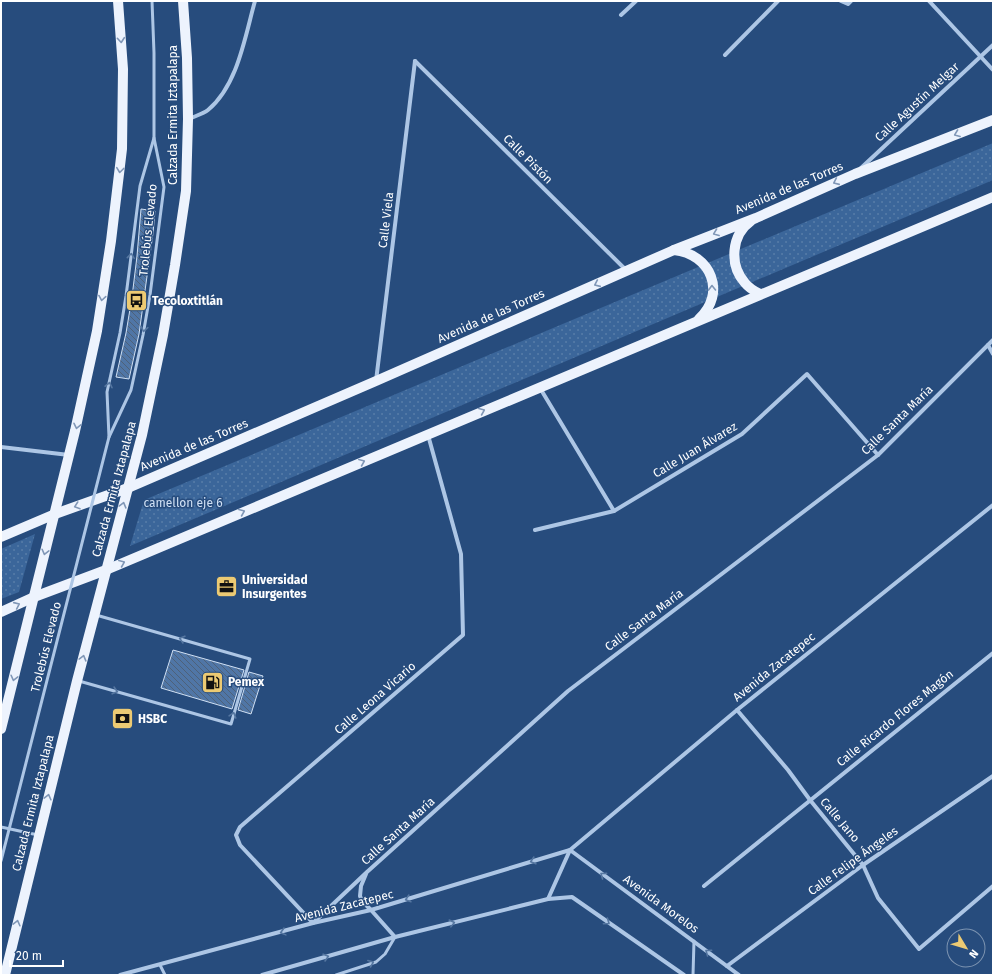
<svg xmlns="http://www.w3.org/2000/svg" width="994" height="976" viewBox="0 0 994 976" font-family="'Fira Sans',sans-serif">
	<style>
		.grass { fill: url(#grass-dots) }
		.building { fill: url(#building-back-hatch); stroke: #d0e0f4 }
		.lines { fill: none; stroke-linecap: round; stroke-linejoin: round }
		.lane { stroke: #adc6e5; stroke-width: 3 }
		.street { stroke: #adc6e5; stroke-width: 4 }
		.primary { stroke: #edf3fd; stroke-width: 10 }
		.lane-bridge { stroke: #adc6e5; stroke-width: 3 }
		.oneway { stroke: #8097b7 }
		.oneway2 { stroke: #5677a1 }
		.labels { text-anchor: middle; stroke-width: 3; stroke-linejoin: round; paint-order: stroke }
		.street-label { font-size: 12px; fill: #fff; stroke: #274c7d }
		.poi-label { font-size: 12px; font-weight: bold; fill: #fff; stroke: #274c7d; text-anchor: start }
		.park-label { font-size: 12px; fill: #d0e0f4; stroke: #274c7d }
	</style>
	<defs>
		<pattern id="grass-dots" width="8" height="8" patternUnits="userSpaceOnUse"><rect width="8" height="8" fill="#3b669a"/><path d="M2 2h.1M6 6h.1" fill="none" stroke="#587da9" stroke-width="1.8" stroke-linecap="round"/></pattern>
		<pattern id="building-back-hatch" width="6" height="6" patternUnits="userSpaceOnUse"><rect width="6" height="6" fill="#5076a6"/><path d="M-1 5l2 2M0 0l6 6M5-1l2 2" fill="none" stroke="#4e6179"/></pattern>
	</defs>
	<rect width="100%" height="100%" fill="#274c7d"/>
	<g class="grass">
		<polygon points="993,143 993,180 130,546 144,500"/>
		<polygon points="35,534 19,592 1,599 1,549"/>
	</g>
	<g class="building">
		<polygon points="141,209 155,211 153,233 139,334 129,379 116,377 126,333 132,297 137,256"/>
		<polygon points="173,650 244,670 232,709 161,688"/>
		<polygon points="249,672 263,676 251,714 238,710"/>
	</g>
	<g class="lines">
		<g class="lane">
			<polyline points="109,437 107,392 120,333 126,296 140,186 154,138 154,53 152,1"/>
			<polyline points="79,681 231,724 250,659 96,615"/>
			<polyline points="1,827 38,835"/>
			<polyline points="160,965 165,975"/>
			<polyline points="336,975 376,962 385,954 395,937"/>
			<polyline points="693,975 694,941"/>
		</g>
		<g class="street">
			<polyline points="841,1 848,4 851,1"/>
			<polyline points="929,1 993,70"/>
			<polyline points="621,15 636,1"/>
			<polyline points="725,55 778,1"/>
			<polyline points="415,61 627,271"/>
			<path d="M189,119C195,116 203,114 208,110C238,85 245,36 255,1"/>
			<polyline points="861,168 993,45"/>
			<polyline points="988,345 993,354"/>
			<polyline points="376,381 415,61"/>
			<polyline points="540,388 614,511"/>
			<polyline points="428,435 461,554 463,635 240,827 236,835 240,845 313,923 367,872 568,691 878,455 993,340"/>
			<polyline points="1,447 69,455"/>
			<polyline points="535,530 614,511 742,434 807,374 878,455"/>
			<polyline points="737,710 788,770 810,800 863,865 878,898 919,949 993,886"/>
			<polyline points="366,874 361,886 360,896 362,901 371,910 395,937"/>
			<polyline points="704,886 993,653"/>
			<polyline points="548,899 570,850 737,710 993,505"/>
			<polyline points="727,966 863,865 993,776"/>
			<polyline points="120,975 313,923 371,910 570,850 739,975"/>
			<polyline points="262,975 395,937 548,899 572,897 684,975"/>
		</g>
		<g class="primary">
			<path d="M751,221C731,235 729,265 745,283C749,288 754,291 760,294"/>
			<path d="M674,250C711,254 727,293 699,319"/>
			<polyline points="1,537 55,514 128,488 376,381 674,250 756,218 855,174 993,120"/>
			<polyline points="1,612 34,597 106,570 993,197"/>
			<polyline points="1,729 75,431 97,331 111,241 122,149 123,69 118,1"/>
			<polyline points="5,975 77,681 142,435 163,335 175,265 186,191 188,119 187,58 183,1"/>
		</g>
		<polyline class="lane-bridge" points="1,861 109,437 131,390 143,335 150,295 164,187 154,138"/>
	</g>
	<defs><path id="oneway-chevron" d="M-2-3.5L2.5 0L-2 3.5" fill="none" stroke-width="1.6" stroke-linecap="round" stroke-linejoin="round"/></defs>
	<g class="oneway">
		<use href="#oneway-chevron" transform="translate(121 40) rotate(85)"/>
		<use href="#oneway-chevron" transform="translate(957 134) rotate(159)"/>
		<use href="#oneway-chevron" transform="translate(120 170) rotate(97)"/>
		<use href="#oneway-chevron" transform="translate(836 182) rotate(156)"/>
		<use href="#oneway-chevron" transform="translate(716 233) rotate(159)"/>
		<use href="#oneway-chevron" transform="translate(597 284) rotate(156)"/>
		<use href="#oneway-chevron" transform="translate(712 288) rotate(-91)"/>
		<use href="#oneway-chevron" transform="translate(102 298) rotate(99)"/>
		<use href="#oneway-chevron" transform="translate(482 411) rotate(-23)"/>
		<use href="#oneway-chevron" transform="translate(77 426) rotate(102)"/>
		<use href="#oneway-chevron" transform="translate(362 462) rotate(-23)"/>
		<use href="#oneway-chevron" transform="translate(123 505) rotate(-75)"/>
		<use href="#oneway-chevron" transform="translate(77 506) rotate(161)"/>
		<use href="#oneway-chevron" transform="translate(242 512) rotate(-23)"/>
		<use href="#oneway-chevron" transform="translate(45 552) rotate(104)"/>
		<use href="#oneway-chevron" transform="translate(122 563) rotate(-23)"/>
		<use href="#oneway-chevron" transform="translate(17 605) rotate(-24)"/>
		<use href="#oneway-chevron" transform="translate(83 658) rotate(-75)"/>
		<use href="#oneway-chevron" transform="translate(14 678) rotate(104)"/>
		<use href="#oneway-chevron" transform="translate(48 797) rotate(-76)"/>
		<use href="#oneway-chevron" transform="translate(17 923) rotate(-76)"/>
	</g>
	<g class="oneway2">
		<use href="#oneway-chevron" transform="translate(131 256) rotate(-84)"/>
		<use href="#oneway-chevron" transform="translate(144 329) rotate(100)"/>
		<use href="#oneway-chevron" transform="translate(109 385) rotate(-78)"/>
		<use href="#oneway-chevron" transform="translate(182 639) rotate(-164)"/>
		<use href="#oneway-chevron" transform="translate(115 691) rotate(16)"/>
		<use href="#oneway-chevron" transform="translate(233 715) rotate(-73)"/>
		<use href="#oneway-chevron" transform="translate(533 861) rotate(163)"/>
		<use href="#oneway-chevron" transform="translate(603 875) rotate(-144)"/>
		<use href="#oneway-chevron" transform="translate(408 899) rotate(163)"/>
		<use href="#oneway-chevron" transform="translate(607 922) rotate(35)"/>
		<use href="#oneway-chevron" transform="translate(452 923) rotate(-14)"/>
		<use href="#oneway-chevron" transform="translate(283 932) rotate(165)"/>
		<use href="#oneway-chevron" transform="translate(708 952) rotate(-144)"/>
		<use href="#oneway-chevron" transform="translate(326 957) rotate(-16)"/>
		<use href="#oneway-chevron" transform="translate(371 963) rotate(-22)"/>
	</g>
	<defs>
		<symbol id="bus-square" viewBox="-11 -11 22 22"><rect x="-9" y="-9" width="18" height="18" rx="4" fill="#ecca73" stroke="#274c7d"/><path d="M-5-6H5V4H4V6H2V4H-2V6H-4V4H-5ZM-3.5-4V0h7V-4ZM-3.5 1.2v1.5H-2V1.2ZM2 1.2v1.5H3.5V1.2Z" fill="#111"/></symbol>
		<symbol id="office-square" viewBox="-11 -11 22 22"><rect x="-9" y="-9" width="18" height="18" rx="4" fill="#ecca73" stroke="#274c7d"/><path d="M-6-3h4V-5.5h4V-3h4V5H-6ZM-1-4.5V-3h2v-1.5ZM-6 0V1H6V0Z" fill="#111"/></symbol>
		<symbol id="fuel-square" viewBox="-11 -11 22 22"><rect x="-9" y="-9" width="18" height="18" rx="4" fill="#ecca73" stroke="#274c7d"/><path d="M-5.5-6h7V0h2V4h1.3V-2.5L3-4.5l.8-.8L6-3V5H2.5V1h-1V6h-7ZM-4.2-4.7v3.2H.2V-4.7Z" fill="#111"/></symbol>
		<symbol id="bank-square" viewBox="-11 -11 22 22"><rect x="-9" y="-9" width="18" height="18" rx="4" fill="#ecca73" stroke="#274c7d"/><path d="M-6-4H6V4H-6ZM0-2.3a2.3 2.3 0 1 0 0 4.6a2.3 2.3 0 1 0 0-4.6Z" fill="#111"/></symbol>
	</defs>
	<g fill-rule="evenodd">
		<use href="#bus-square" x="124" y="288" width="25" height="25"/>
		<use href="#office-square" x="214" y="574" width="25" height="25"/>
		<use href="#fuel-square" x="200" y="670" width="25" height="25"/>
		<use href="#bank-square" x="110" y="706" width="25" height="25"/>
	</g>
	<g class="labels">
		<g class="street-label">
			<text transform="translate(917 102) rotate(-43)" y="4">Calle Agustín Melgar</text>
			<text transform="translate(173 115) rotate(-90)" y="4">Calzada Ermita Iztapalapa</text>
			<text transform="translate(528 159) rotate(45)" y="4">Calle Pistón</text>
			<text transform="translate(789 188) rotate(-23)" y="4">Avenida de las Torres</text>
			<text transform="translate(386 220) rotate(-83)" y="4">Calle Viela</text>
			<text transform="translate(148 230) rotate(-84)" y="4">Trolebús Elevado</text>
			<text transform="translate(491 316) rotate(-24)" y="4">Avenida de las Torres</text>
			<text transform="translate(897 420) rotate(-44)" y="4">Calle Santa María</text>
			<text transform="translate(194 445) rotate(-23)" y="4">Avenida de las Torres</text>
			<text transform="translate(695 450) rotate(-31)" y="4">Calle Juan Álvarez</text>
			<text transform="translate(114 489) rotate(-75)" y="4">Calzada Ermita Iztapalapa</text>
			<text transform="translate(644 620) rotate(-37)" y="4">Calle Santa María</text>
			<text transform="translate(46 647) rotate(-76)" y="4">Trolebús Elevado</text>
			<text transform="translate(774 667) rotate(-39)" y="4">Avenida Zacatepec</text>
			<text transform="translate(375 698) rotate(-41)" y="4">Calle Leona Vicario</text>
			<text transform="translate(895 718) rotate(-39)" y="4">Calle Ricardo Flores Magón</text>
			<text transform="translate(33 803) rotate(-76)" y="4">Calzada Ermita Iztapalapa</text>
			<text transform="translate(840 820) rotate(50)" y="4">Calle Jano</text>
			<text transform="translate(398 831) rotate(-42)" y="4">Calle Santa María</text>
			<text transform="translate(853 861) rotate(-36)" y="4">Calle Felipe Ángeles</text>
			<text transform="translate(661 904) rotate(36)" y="4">Avenida Morelos</text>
			<text transform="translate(344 906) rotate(-14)" y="4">Avenida Zacatepec</text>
		</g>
		<g class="poi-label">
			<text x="152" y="305">Tecoloxtitlán</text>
			<text x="242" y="584">Universidad<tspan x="242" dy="14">Insurgentes</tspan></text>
			<text x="228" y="686">Pemex</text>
			<text x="138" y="723">HSBC</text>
		</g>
		<g class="park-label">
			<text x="183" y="507">camellon eje 6</text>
		</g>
	</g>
	<rect width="994" height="976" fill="none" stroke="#ffffff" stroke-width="4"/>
	<g transform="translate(966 948) rotate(128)"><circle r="19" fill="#274c7d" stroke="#7d94b1"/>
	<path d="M0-3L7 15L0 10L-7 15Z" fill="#ecca73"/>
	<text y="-6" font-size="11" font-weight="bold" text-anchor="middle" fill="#ffffff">N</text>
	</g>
	<path d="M10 960v6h53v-6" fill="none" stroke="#ffffff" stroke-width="2"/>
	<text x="16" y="960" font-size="12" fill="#ffffff" stroke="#274c7d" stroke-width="3" paint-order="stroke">20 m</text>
</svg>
